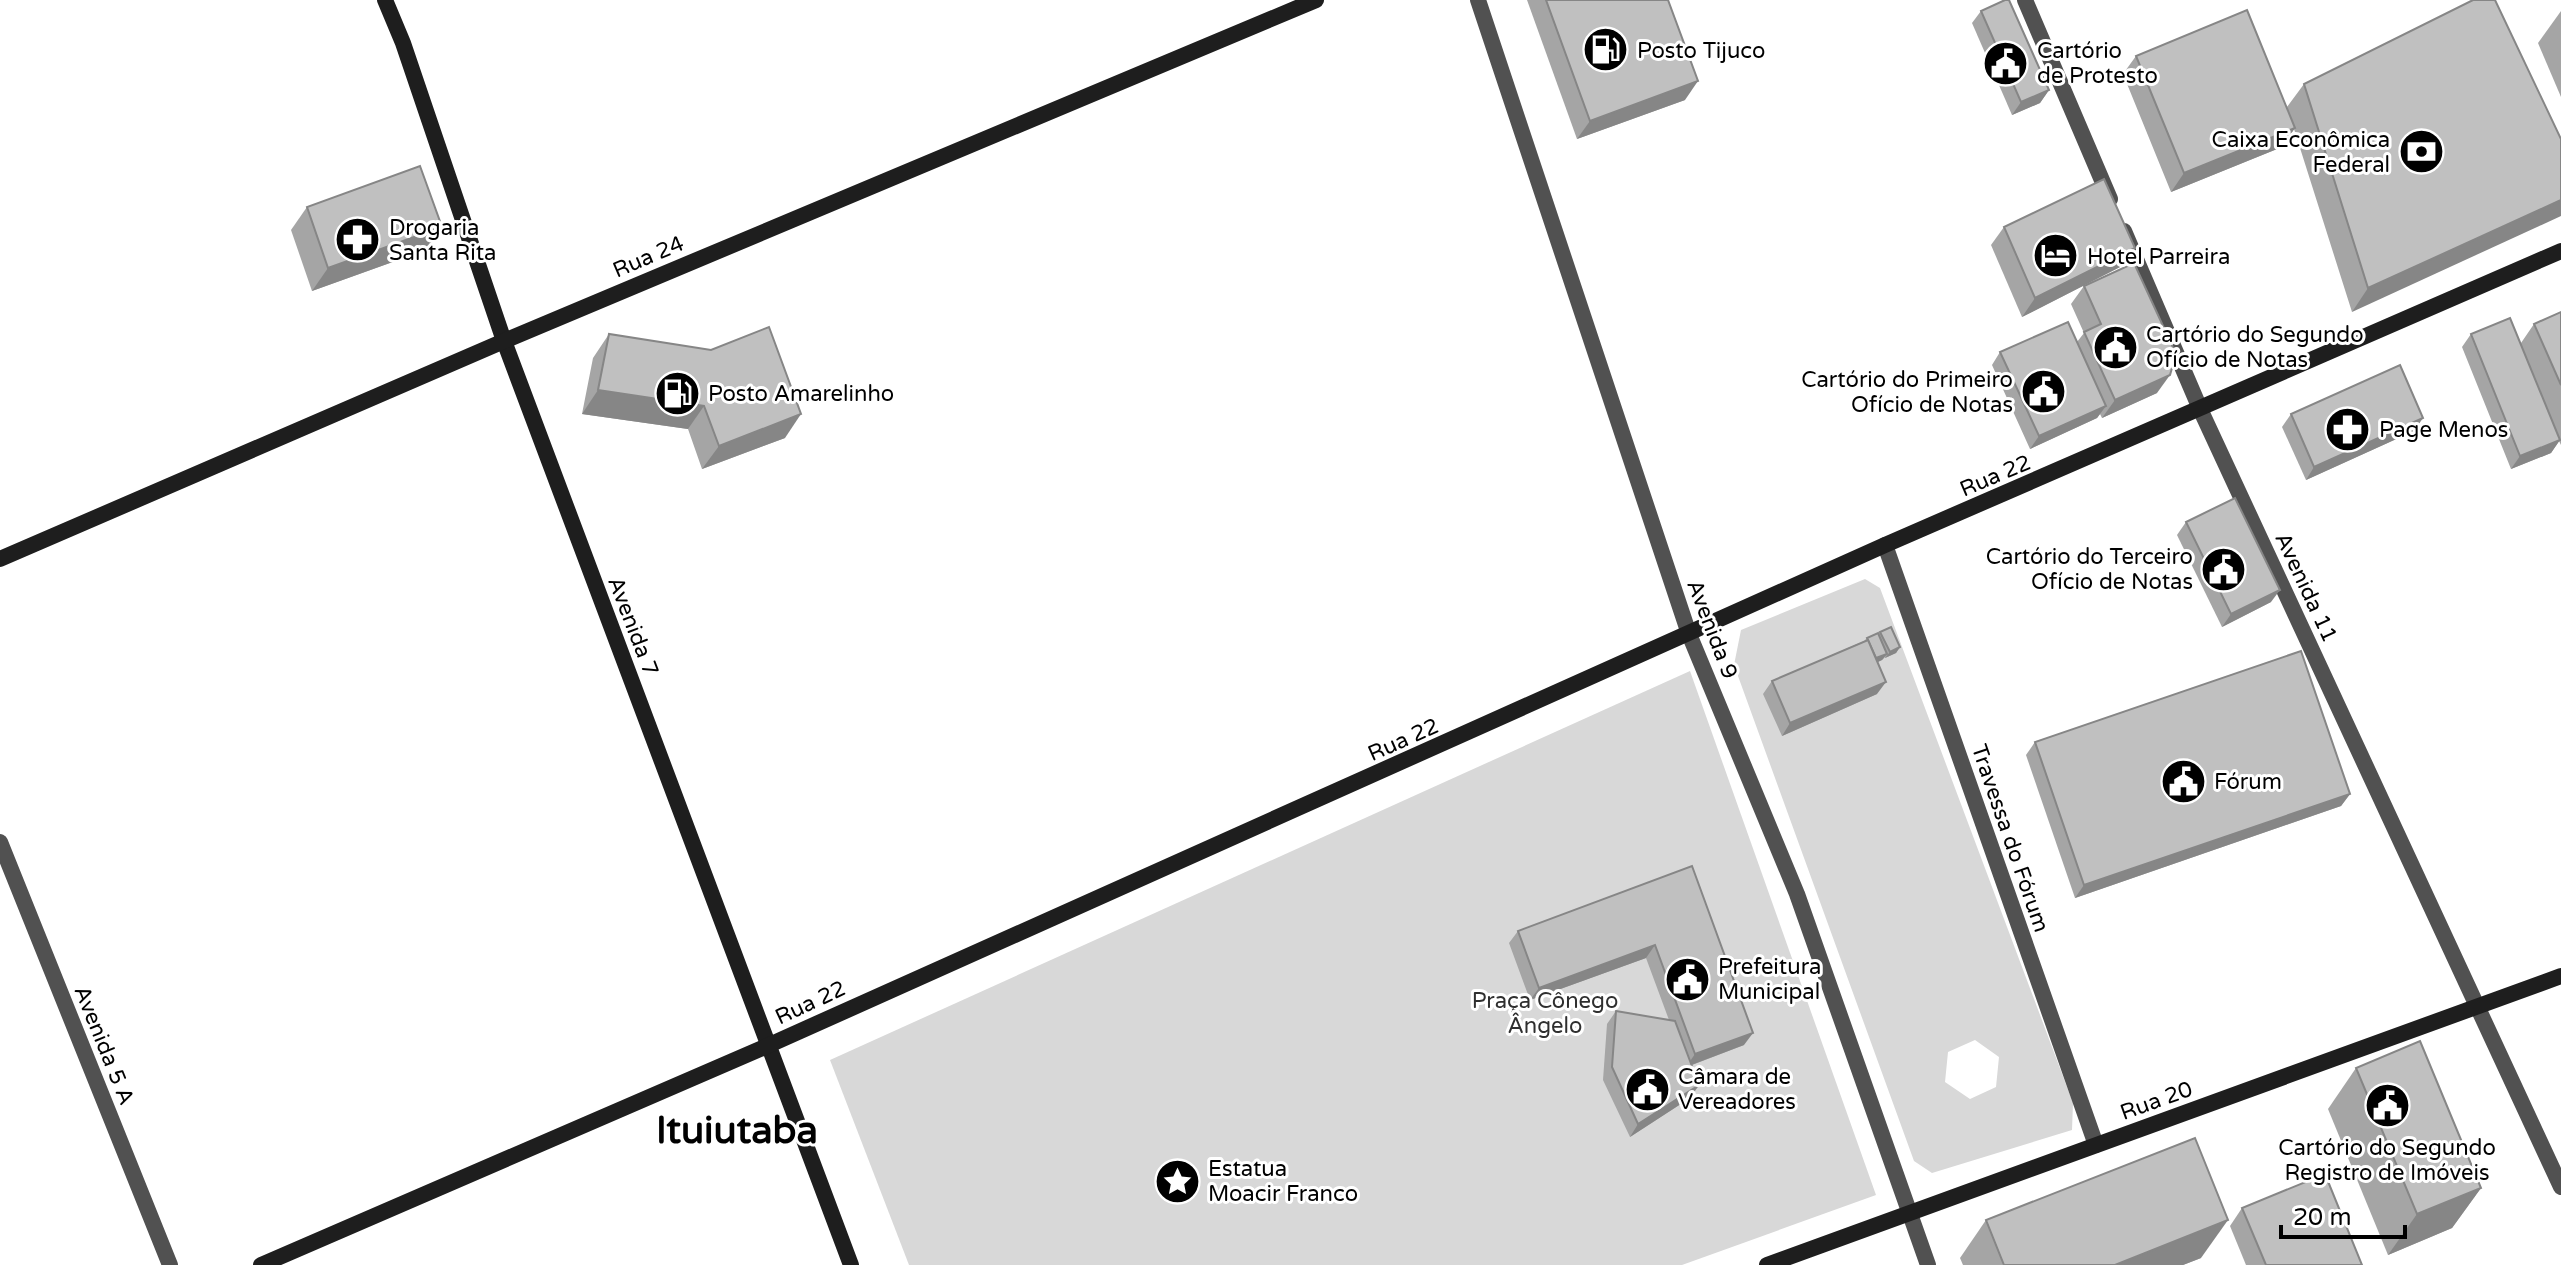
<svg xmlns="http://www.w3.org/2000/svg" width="2561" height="1265" viewBox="0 0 2561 1265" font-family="'Varela Round',sans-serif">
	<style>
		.green { fill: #d8d8d8; fill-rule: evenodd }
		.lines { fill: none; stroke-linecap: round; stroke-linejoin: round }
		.street { stroke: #515151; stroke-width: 16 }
		.secondary { stroke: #1e1e1e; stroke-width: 16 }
		.wall { fill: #a5a5a5 }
		.shaded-wall { fill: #868686 }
		.building { fill: #c0c0c0; stroke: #868686; stroke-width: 2 }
		.labels { text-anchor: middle; stroke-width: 6; stroke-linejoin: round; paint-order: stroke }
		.poi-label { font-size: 22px; fill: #000; stroke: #fff; text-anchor: start }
		.street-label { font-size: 22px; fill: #000; stroke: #fff }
		.park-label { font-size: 22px; fill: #2f2f2f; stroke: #fff }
		.town-label { font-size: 38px; font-weight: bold; fill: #000; stroke: #fff }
	</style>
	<rect width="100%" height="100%" fill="#fff"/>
	<g class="green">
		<path d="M1865,579L1880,588L2073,1103L2072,1130L1932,1173L1914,1161L1734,665L1741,630ZM1975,1040L1999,1057L1996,1087L1970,1099L1945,1082L1948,1052Z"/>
		<polygon points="1690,671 1876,1195 1682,1265 909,1265 830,1060"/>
	</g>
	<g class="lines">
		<g class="street">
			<polyline points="1478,0 1689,634 1797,894 1928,1265"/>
			<polyline points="2025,0 2110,199"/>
			<polyline points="2124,231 2201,411 2561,1187"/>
			<polyline points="1885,545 2096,1145"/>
			<polyline points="0,842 170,1265"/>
		</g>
		<g class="secondary">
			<polyline points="385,0 403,43 504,341 851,1265"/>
			<polyline points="0,559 504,341 1316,0"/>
			<polyline points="261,1265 767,1046 1885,545 2561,251"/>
			<polyline points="1767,1265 2561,976"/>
		</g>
	</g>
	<g class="wall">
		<polygon points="1527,0 1668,0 1685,100 1577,139"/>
		<polygon points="1981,11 2049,90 2040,103 2012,115 1972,23"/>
		<polygon points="2561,11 2561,97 2538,43"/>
		<polygon points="2136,56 2291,120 2287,107 2304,84 2561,139 2352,312 2294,129 2282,147 2171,192 2123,74"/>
		<polygon points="307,207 426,250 312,291 291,230"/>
		<polygon points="2004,227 2135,248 2122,266 2022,317 1991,245"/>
		<polygon points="2084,286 2157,393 2102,418 2100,414 2097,418 2030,449 1992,365 2000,352 2077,342 2084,333 2071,304"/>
		<polygon points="2561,312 2561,445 2559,441 2551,453 2511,469 2462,347 2471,334 2521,343 2534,324"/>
		<polygon points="609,334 785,438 702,469 688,429 582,414 593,358"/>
		<polygon points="2291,414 2414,431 2306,480 2282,427"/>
		<polygon points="2186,522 2271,602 2222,627 2177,535"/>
		<polygon points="1880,632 1900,647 1896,653 1885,658 1885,657 1882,660 1877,662 1877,694 1782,736 1763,694 1772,681 1864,641 1867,638 1878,634"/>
		<polygon points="2035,742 2350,794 2341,806 2075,898 2026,755"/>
		<polygon points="1692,866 1744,1045 1692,1065 1699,1085 1690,1098 1630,1137 1603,1080 1607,1024 1616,1011 1669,1020 1646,958 1530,1000 1509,943 1518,931"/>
		<polygon points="2356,1068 2481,1188 2452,1228 2388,1255 2328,1109"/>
		<polygon points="2242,1208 2362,1265 2246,1265 2230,1226"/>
		<polygon points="1986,1220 2201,1258 2183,1265 1963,1265 1960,1258"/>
	</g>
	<g class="shaded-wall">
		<polygon points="1698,81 1685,100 1577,139 1590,121"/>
		<polygon points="2049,90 2040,103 2012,115 2021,102"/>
		<polygon points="2295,128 2282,147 2171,192 2184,173"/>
		<polygon points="2561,200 2561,216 2352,312 2368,288"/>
		<polygon points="442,227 426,250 312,291 328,268"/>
		<polygon points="2135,248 2122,266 2022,317 2035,298"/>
		<polygon points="2170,375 2157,393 2102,418 2115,400"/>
		<polygon points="598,390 704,406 688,429 582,414"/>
		<polygon points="2106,406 2097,418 2030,449 2039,436"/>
		<polygon points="801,414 785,438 702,469 719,446"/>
		<polygon points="2423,418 2414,431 2306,480 2314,467"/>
		<polygon points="2560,440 2551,453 2511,469 2520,456"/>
		<polygon points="2280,590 2271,602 2222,627 2231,614"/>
		<polygon points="1900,647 1896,653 1885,658 1890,652"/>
		<polygon points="1887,654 1882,660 1872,665 1876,658"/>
		<polygon points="1886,682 1877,694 1782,736 1790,723"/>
		<polygon points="2350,794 2341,806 2075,898 2084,885"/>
		<polygon points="1655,945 1646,958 1530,1000 1539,988"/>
		<polygon points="1753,1033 1744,1045 1686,1067 1695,1054"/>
		<polygon points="1699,1085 1690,1098 1630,1137 1638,1124"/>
		<polygon points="2481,1188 2452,1228 2388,1255 2417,1214"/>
		<polygon points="2228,1220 2201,1258 2183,1265 2115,1265"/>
	</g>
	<g class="building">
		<polygon points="1546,0 1668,0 1698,81 1590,121"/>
		<polygon points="2005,0 2009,0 2049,90 2021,102 1981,11"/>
		<polygon points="2473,0 2495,0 2561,139 2561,200 2368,288 2304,84"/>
		<polygon points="2247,10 2295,128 2184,173 2136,56"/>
		<polygon points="420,166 442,227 328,268 307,207"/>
		<polygon points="2104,179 2135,248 2035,298 2004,227"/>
		<polygon points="2134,263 2176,354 2170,375 2115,400 2084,332 2101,324 2084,286"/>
		<polygon points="2561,312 2561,385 2534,324"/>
		<polygon points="2510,318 2560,440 2520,456 2471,334"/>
		<polygon points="2068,322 2106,406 2039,436 2000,352"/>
		<polygon points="769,327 801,414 719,446 704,406 598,390 609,334 711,350"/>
		<polygon points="2400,365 2423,418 2314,467 2291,414"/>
		<polygon points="2235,498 2280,590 2231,614 2186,522"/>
		<polygon points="1891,627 1900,647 1890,652 1880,632"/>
		<polygon points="1878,633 1887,654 1876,658 1867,638"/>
		<polygon points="1868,640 1886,682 1790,723 1772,681"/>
		<polygon points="2301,651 2350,794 2084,885 2035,742"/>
		<polygon points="1692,866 1753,1033 1695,1054 1655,945 1539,988 1518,931"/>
		<polygon points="1616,1011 1675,1021 1699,1085 1638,1124 1612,1067"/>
		<polygon points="2420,1041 2481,1188 2417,1214 2356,1068"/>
		<polygon points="2195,1138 2228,1220 2115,1265 2004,1265 1986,1220"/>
		<polygon points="2325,1174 2362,1265 2266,1265 2242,1208"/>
	</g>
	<defs>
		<symbol id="fuel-disc" viewBox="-11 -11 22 22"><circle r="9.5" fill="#000" stroke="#fff"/><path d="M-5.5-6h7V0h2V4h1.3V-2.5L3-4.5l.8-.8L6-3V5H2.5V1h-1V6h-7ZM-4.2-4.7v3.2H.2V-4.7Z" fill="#fff"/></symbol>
		<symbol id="civic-disc" viewBox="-11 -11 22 22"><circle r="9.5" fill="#000" stroke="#fff"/><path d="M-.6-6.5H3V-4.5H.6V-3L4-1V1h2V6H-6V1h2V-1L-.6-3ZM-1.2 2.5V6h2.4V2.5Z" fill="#fff"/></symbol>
		<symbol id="bank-disc" viewBox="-11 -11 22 22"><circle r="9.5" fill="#000" stroke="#fff"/><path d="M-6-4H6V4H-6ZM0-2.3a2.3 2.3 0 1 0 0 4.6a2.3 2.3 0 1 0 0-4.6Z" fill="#fff"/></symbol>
		<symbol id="pharmacy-disc" viewBox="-11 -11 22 22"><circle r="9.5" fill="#000" stroke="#fff"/><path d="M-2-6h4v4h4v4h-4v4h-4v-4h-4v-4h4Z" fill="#fff"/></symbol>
		<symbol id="hotel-disc" viewBox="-11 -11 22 22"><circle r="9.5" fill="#000" stroke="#fff"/><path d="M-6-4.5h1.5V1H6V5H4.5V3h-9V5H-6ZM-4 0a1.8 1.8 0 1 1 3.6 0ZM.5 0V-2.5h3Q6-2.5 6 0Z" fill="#fff"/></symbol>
		<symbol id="sight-disc" viewBox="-11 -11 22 22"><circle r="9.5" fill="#000" stroke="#fff"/><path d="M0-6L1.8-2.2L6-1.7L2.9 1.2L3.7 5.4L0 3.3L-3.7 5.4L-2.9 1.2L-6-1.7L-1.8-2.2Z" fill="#fff"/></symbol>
	</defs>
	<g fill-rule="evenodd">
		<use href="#fuel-disc" x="1580" y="24" width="51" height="51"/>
		<use href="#civic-disc" x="1980" y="38" width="51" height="51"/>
		<use href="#bank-disc" x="2396" y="126" width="51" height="51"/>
		<use href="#pharmacy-disc" x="332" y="214" width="51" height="51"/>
		<use href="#hotel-disc" x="2030" y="230" width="51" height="51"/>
		<use href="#civic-disc" x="2090" y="322" width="51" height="51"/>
		<use href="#civic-disc" x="2018" y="366" width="51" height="51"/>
		<use href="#fuel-disc" x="652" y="368" width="51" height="51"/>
		<use href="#pharmacy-disc" x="2322" y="404" width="51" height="51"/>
		<use href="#civic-disc" x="2198" y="544" width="51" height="51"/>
		<use href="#civic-disc" x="2158" y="756" width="51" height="51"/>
		<use href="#civic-disc" x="1662" y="954" width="51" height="51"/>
		<use href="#civic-disc" x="1622" y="1064" width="51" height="51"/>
		<use href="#civic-disc" x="2362" y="1080" width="51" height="51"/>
		<use href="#sight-disc" x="1152" y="1156" width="51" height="51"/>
	</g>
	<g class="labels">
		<g class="poi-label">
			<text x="1637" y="58">Posto Tijuco</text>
			<text x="2037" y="58">Cartório<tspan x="2037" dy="25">de Protesto</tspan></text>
			<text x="2390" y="147" text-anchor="end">Caixa Econômica<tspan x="2390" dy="25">Federal</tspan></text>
			<text x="389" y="235">Drogaria<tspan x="389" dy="25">Santa Rita</tspan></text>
			<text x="2087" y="264">Hotel Parreira</text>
			<text x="2146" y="342">Cartório do Segundo<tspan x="2146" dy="25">Ofício de Notas</tspan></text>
			<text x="2013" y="387" text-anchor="end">Cartório do Primeiro<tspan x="2013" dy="25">Ofício de Notas</tspan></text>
			<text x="708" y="401">Posto Amarelinho</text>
			<text x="2379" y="437">Page Menos</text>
			<text x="2193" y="564" text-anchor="end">Cartório do Terceiro<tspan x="2193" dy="25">Ofício de Notas</tspan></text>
			<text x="2214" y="789">Fórum</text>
			<text x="1718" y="974">Prefeitura<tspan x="1718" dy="25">Municipal</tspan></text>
			<text x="1678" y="1084">Câmara de<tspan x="1678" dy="25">Vereadores</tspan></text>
			<text x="2387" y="1155" text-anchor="middle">Cartório do Segundo<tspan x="2387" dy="25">Registro de Imóveis</tspan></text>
			<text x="1208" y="1176">Estatua<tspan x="1208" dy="25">Moacir Franco</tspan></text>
		</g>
		<g class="street-label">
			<text transform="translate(648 256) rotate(-23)" y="8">Rua 24</text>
			<text transform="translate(1995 475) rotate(-23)" y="8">Rua 22</text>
			<text transform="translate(2307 587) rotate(65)" y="8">Avenida 11</text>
			<text transform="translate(634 626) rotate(69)" y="8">Avenida 7</text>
			<text transform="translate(1713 629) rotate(69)" y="8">Avenida 9</text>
			<text transform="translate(1403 739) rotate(-24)" y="8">Rua 22</text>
			<text transform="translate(2011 838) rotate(71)" y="8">Travessa do Fórum</text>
			<text transform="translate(810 1002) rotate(-25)" y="8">Rua 22</text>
			<text transform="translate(105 1045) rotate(68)" y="8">Avenida 5 A</text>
			<text transform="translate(2156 1100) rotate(-20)" y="8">Rua 20</text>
		</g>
		<g class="park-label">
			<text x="1545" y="1008">Praça Cônego<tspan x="1545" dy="25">Ângelo</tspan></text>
		</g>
		<g class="town-label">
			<text x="737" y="1143">Ituiutaba</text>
		</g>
	</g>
	<path d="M2281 1225v12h124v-12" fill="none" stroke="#000000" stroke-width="4"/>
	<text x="2293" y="1225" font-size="24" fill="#000000" stroke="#ffffff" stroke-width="6" paint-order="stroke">20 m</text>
</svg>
